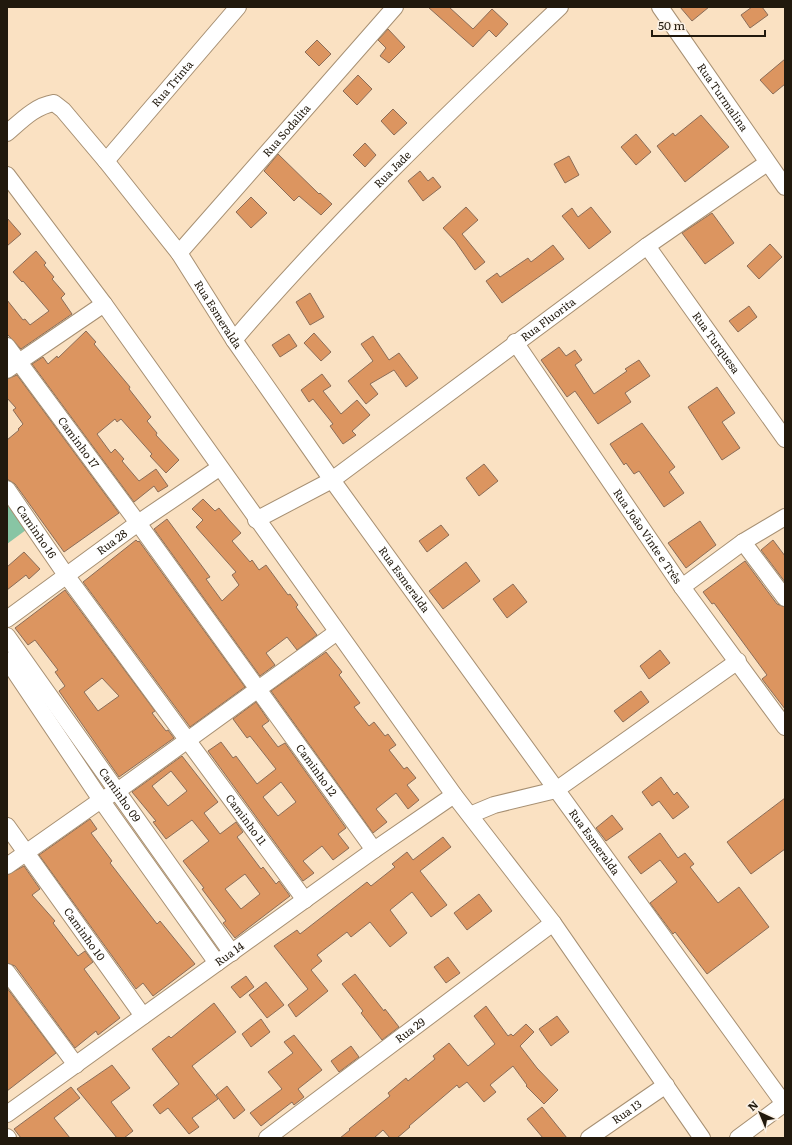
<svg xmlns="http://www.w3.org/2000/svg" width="792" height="1145" viewBox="0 0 792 1145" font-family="Literata,serif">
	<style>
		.green { fill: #88c5a4 }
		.building { fill: #dc9560; stroke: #8b6d58; fill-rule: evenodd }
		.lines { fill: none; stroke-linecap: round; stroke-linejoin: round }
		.street-casing { stroke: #a79073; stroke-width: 18 }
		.street { stroke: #fff; stroke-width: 16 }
		.labels { text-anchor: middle; stroke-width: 3; stroke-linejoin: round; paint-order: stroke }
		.street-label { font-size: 11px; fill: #21190d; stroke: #fbf1e5 }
	</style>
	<rect width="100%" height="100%" fill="#fae1c2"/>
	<polygon class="green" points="7,488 34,524 7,544"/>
	<g class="building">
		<polygon points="428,7 449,7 473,29 492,9 508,24 496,37 489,30 473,47"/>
		<polygon points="680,7 709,7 692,21"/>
		<polygon points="752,7 762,7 768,15 750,28 741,15"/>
		<polygon points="388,29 405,47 389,63 380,56 386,48 378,40"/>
		<polygon points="317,40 331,54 319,66 305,52"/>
		<polygon points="785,59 785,84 773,94 760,80"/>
		<polygon points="358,75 372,89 357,105 343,91"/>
		<polygon points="393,109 407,123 394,135 381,121"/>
		<polygon points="701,115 729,147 685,182 657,146 673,133 675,136"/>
		<polygon points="636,134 651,152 636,165 621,147"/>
		<polygon points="365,143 376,155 365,167 353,155"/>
		<polygon points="278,154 319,194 320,193 332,204 321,215 299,196 294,201 264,171"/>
		<polygon points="569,156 579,175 565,183 554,164"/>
		<polygon points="420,171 428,181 433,177 441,187 423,201 408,181"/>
		<polygon points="251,197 267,213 251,228 236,212"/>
		<polygon points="466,207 478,220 462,234 485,262 475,270 455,241 443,228"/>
		<polygon points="591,207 611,232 589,249 562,216 572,208 578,217"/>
		<polygon points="712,213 734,243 705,264 682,233"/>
		<polygon points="7,218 21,234 7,246"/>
		<polygon points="770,244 782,257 759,279 747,266"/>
		<polygon points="553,245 564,259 502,303 486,281 497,273 500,277 528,258 531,262"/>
		<polygon points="36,251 46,263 44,265 54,277 52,279 65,294 61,298 72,314 21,349 7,334 7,300 23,320 25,319 30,325 49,311 23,281 22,282 13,272"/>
		<polygon points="310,293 324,317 310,325 296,302"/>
		<polygon points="749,306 757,317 738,332 729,321"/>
		<polygon points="86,331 96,342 94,344 130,387 129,389 151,417 147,421 157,433 156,435 179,460 166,473 150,456 152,454 121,419 117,422 115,419 97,434 111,453 115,449 124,459 122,461 139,481 156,469 168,486 158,492 154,486 134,502 32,364 43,357 48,364 57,356 58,358"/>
		<polygon points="314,333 331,352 321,361 304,343"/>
		<polygon points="289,334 297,346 280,357 272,345"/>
		<polygon points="373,336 389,360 399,353 418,378 406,387 394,370 370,384 378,394 366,404 348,381 373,361 361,344"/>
		<polygon points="559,347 566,356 575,350 582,360 575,365 594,394 627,371 625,369 639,360 650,376 625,393 631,402 598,424 575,391 567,397 541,360"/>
		<polygon points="322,374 331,386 323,391 341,414 357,400 370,415 352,431 356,435 343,444 330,426 333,424 313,399 309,402 301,390"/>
		<polygon points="17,375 119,513 64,552 15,484 7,479 7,440 19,430 18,429 23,424 13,410 16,408 7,398 7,379"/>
		<polygon points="717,387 735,413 722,422 740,448 722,460 688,407"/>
		<polygon points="642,423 675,467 669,472 684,493 664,507 639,471 634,474 626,463 624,465 610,444"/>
		<polygon points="484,464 498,481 479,496 466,478"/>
		<polygon points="203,499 215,511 219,508 230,521 241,533 232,541 250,562 252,560 259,570 266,565 288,595 290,594 298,605 296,607 317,635 297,650 287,637 266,653 275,665 260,676 154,529 167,519 210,577 206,579 222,601 239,585 232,575 236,572 196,527 203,520 192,509"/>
		<polygon points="700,521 716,545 686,568 668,543"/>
		<polygon points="441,525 449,535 427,552 419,541"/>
		<polygon points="136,540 138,542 139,541 245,687 190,727 83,582"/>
		<polygon points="773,540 785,556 785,582 761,550"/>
		<polygon points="24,552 40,569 29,579 26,575 7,590 7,567"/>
		<polygon points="745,561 777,604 785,607 785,709 762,679 767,675 714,603 712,604 703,592"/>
		<polygon points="466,562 480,581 443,609 429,591"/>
		<polygon points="513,584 527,602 507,618 493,599"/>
		<path d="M65,590L155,711L152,713L166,731L168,730L174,738L119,777L59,691L65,686L55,672L58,670L35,640L28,645L15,628ZM102,678L119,696L98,711L84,692Z"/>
		<polygon points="660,650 670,663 649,679 640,666"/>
		<polygon points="326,652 342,672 339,675 360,703 354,707 369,726 374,722 385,736 388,734 396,745 389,750 404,769 407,767 416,778 407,785 419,800 408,809 396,793 376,809 387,822 373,833 271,691"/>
		<polygon points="641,691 649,702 623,722 614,711"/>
		<path d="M256,702L269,721L262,726L278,747L285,743L346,828L338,834L349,848L333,860L322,846L303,861L314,873L303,881L208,751L221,742L233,758L236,756L257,784L276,769L250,736L247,738L233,719ZM281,782L296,802L278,816L263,797Z"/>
		<path d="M182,756L218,802L204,813L220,834L236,822L243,832L237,837L261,869L263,867L276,884L279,881L290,896L235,938L223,923L226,921L202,889L204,888L183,861L209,841L192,820L166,839L153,822L156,821L132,792ZM171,771L187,791L168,806L152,786ZM245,874L260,894L241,909L225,889Z"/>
		<polygon points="661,777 674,795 677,792 689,807 673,819 659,801 652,806 642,792"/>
		<polygon points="785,798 785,849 751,874 727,842"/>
		<polygon points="612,815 623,829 606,841 596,828"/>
		<polygon points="90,819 97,829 91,833 112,861 110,863 157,924 160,921 195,964 153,996 143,983 136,989 39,855"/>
		<polygon points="660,833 678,858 685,853 694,864 690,867 718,903 739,887 769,927 707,974 675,932 673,934 650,903 677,882 660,860 641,874 628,857"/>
		<polygon points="443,837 451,847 420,871 447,905 431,917 412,892 390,910 407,933 390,947 370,922 351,937 347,932 317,955 322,961 311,970 328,991 296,1017 288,1005 308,989 274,946 297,930 300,934 367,882 371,886 395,867 392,864 407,852 413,860"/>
		<polygon points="24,866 40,889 32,895 55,921 53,923 78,956 85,951 93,962 84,969 120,1018 98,1035 96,1031 75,1048 15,966 7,963 7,875"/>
		<polygon points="479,894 492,911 467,930 454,913"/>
		<polygon points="448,957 460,973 446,983 434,967"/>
		<polygon points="355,974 384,1011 385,1009 399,1027 382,1040 361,1013 363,1011 342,984"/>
		<polygon points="246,976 254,987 240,998 231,987"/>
		<polygon points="266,982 284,1005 267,1018 249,995"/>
		<polygon points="7,988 56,1053 7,1091"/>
		<polygon points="214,1003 236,1032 192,1066 218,1099 192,1118 199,1127 189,1134 168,1108 160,1114 153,1105 179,1084 152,1049 169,1036 171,1038"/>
		<polygon points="486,1006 508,1036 511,1034 513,1036 526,1024 534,1032 520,1046 537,1068 558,1090 544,1104 526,1086 527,1085 513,1066 490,1085 496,1092 484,1102 467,1082 459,1088 457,1085 409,1126 410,1127 397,1138 390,1138 383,1130 374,1138 340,1138 350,1130 349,1129 390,1096 388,1093 406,1078 408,1081 435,1059 433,1056 449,1043 468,1066 495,1044 474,1016"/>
		<polygon points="557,1016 569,1032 551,1046 539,1029"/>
		<polygon points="261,1019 270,1032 251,1047 242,1034"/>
		<polygon points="294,1035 322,1070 298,1089 304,1097 294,1105 292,1102 261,1126 250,1113 282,1089 268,1072 293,1053 284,1042"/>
		<polygon points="351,1046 359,1057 339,1072 331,1061"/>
		<polygon points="112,1065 130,1088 111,1102 133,1131 124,1138 117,1138 77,1089"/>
		<polygon points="227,1086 245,1110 234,1119 216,1095"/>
		<polygon points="71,1087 80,1098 54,1118 70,1138 21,1138 14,1129"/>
		<polygon points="542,1107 567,1138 543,1138 527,1119"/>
	</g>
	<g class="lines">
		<defs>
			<g id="street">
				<path id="s1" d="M660,7L785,187"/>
				<path id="s2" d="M7,133C21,121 35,106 54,103L63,110L106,161L179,253L234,340L332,480L785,1105"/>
				<path id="s3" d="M106,161L238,7"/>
				<polyline points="7,175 104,304 454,795 553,923 702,1138"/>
				<path id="s4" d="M647,246L785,439"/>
				<path id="s5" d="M179,253L395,7"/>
				<path id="s6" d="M234,340C335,222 447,114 560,7"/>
				<path id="s7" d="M515,342L682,587L785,727"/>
				<path id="s8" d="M7,346L138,523L374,850"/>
				<polyline points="7,370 104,304"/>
				<path id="s9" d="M7,489L66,575L305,900"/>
				<path id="s10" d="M256,520L332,480L647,246L767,163"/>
				<polyline points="743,542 785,598"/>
				<polyline points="682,587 743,542 785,517"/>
				<path id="s11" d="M7,619L138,523L219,468"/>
				<path id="s12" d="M7,636L232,953"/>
				<polyline points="7,660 101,800 217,963"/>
				<polyline points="470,815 494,805 556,790 738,661"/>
				<path id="s13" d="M7,826L143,1016"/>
				<polyline points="7,866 101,800 116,792 337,632"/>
				<polyline points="7,972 76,1065"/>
				<path id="s14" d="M7,1114L374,850L454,795"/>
				<polyline points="7,1137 8,1138"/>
				<path id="s15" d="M267,1138L553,923"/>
				<path id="s16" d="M589,1138L666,1085"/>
				<polyline points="738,1138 785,1103"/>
			</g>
		</defs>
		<use href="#street" class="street-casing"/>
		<use href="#street" class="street"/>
	</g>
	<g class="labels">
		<g class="street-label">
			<text dy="4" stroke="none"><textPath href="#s3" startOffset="102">Rua Trinta</textPath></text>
			<text dy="4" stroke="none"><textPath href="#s1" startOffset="110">Rua Turmalina</textPath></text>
			<text dy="4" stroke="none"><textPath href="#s5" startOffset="163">Rua Sodalita</textPath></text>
			<text dy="4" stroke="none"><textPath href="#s6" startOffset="233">Rua Jade</textPath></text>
			<text dy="4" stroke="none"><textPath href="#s2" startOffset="325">Rua Esmeralda</textPath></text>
			<text dy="4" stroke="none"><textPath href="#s10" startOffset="355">Rua Fluorita</textPath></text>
			<text dy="4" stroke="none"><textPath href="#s4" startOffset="119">Rua Turquesa</textPath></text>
			<text dy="4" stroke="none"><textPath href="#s8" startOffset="120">Caminho 17</textPath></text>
			<text dy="4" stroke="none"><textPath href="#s9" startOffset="52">Caminho 16</textPath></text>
			<text dy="4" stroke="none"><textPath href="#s7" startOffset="235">Rua João Vinte e Três</textPath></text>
			<text dy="4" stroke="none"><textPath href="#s11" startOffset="130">Rua 28</textPath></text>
			<text dy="4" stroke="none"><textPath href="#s2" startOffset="649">Rua Esmeralda</textPath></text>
			<text dy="4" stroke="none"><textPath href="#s8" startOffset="525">Caminho 12</textPath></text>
			<text dy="4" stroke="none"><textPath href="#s12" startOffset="195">Caminho 09</textPath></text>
			<text dy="4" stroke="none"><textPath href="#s9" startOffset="408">Caminho 11</textPath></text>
			<text dy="4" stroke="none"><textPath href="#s2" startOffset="973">Rua Esmeralda</textPath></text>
			<text dy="4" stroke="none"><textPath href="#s13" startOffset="133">Caminho 10</textPath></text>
			<text dy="4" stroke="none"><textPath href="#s14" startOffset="274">Rua 14</textPath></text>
			<text dy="4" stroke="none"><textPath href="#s15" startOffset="179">Rua 29</textPath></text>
			<text dy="4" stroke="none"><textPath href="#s16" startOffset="46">Rua 13</textPath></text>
		</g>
	</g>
	<rect width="792" height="1145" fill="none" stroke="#21190d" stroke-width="16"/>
	<g transform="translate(760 1113) rotate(316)" stroke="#fbf1e5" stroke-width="3" paint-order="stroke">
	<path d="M0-3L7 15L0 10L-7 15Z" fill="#21190d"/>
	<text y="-6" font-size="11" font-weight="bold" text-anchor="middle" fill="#21190d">N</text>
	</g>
	<path d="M652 30v6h113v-6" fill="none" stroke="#21190d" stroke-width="2"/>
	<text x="658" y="30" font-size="12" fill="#21190d" stroke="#fbf1e5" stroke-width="3" paint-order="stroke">50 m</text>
</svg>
